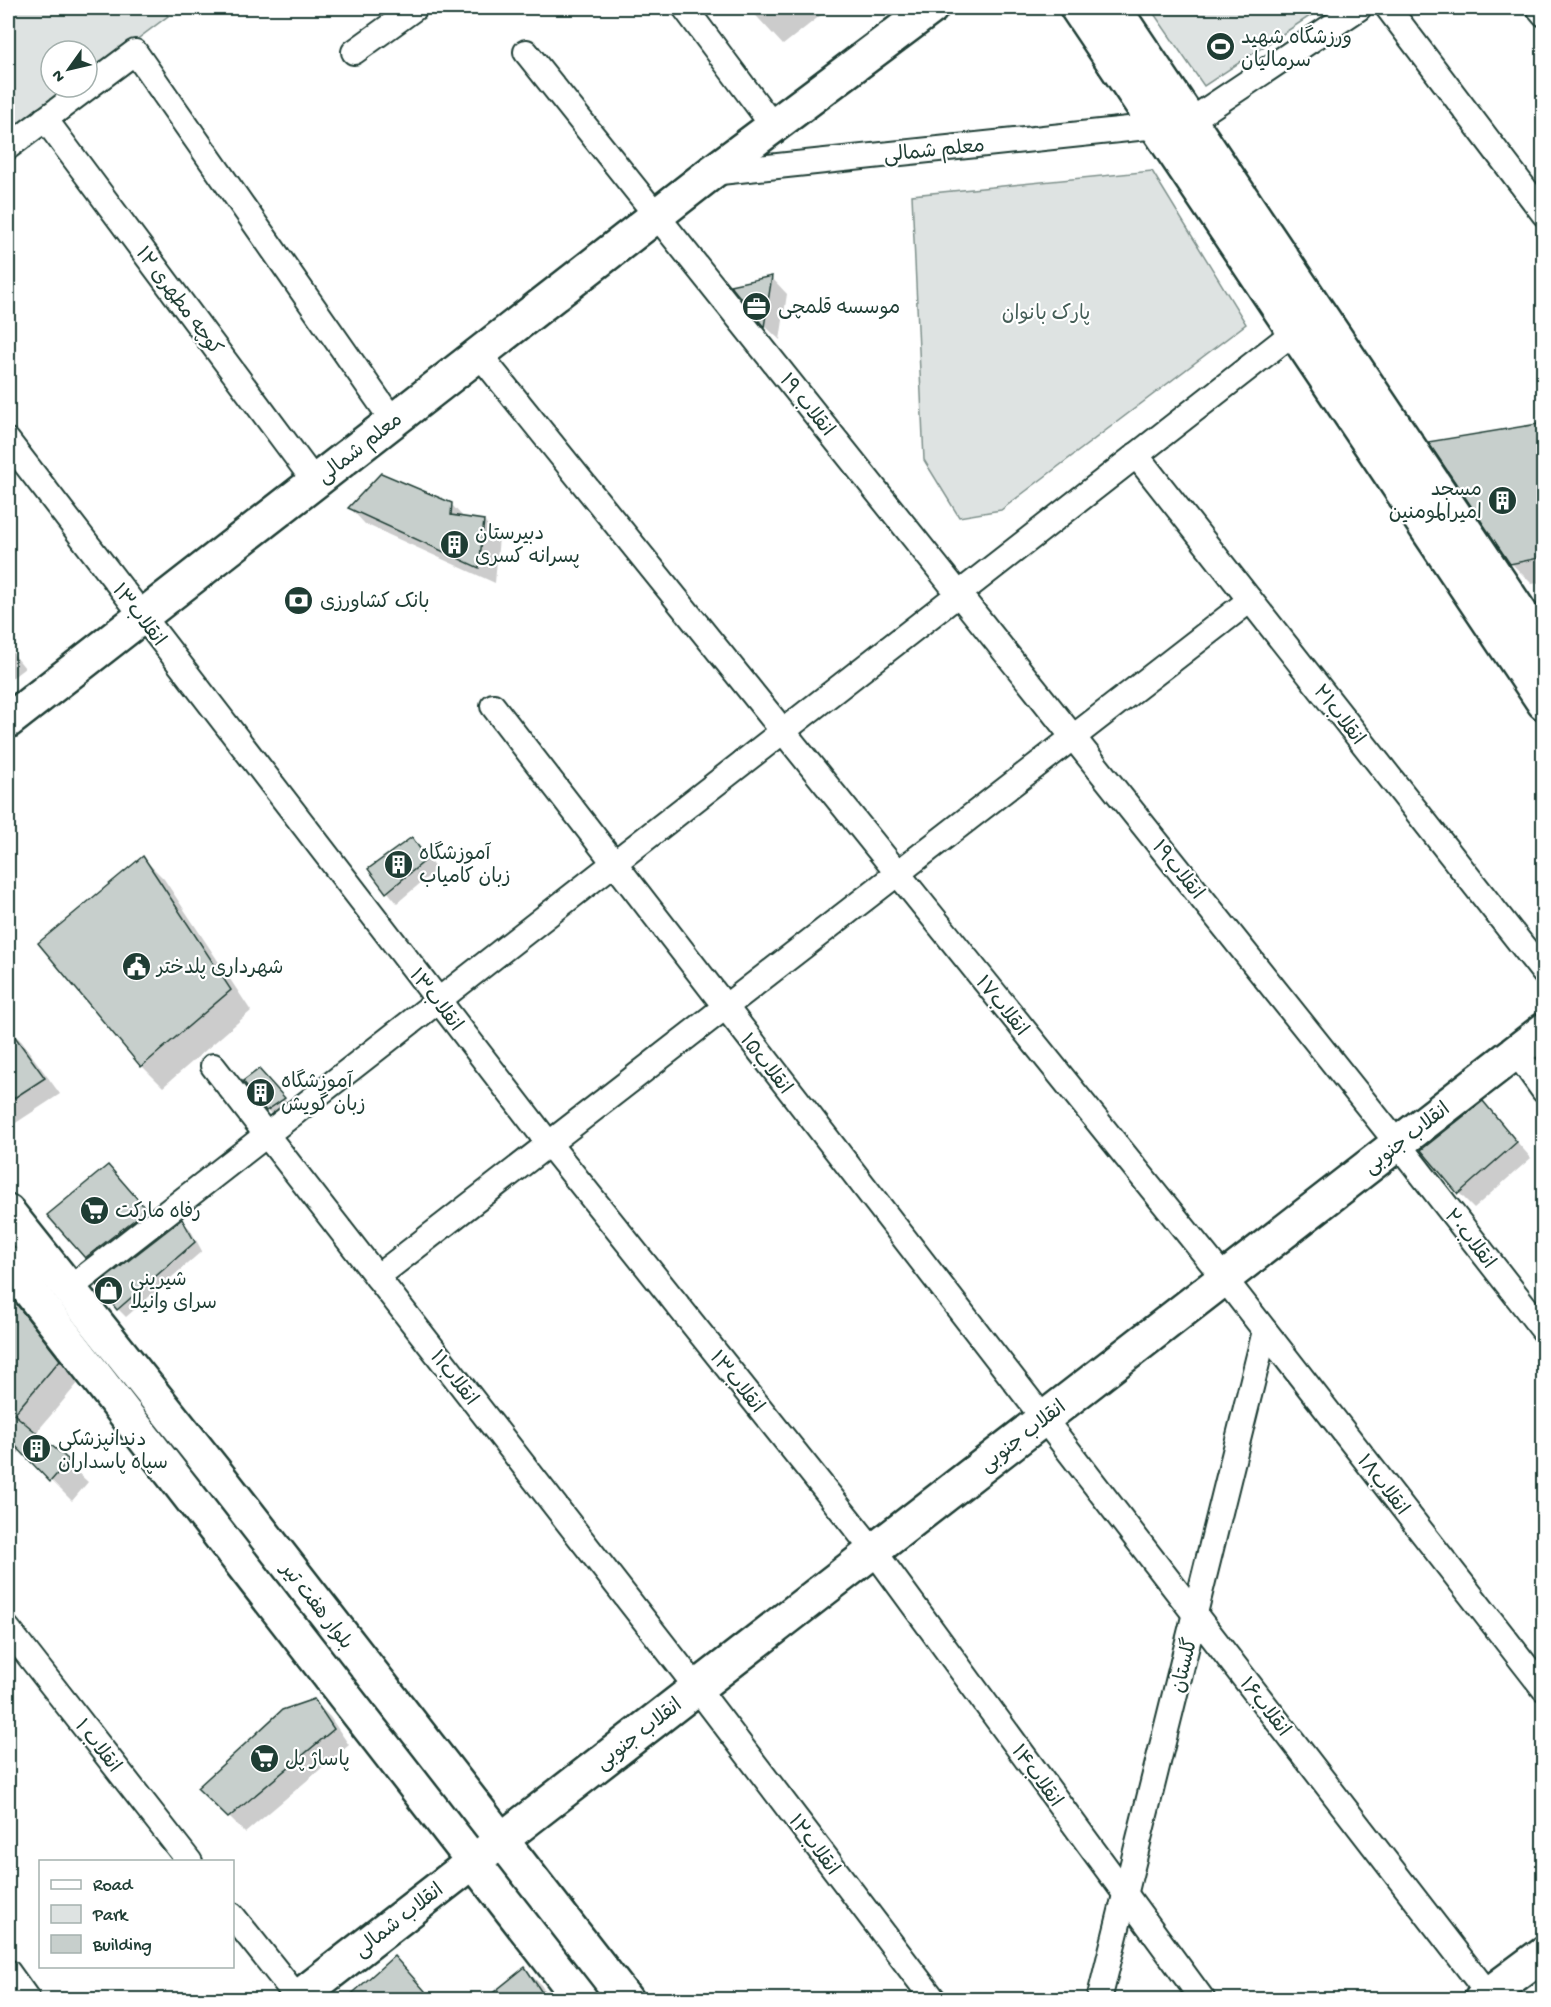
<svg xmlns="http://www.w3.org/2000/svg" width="1551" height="2007" viewBox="0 0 1551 2007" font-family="'Gochi Hand','Playpen Sans Arabic',sans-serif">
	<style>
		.green { fill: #dee3e2; stroke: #7e908b; stroke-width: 1.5 }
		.shadow { fill: #0003 }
		.building { fill: #c7cfcc; stroke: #1f3d34; stroke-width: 1.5 }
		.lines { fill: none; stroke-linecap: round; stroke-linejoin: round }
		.street-casing { stroke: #1f3d34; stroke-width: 28 }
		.secondary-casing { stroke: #1f3d34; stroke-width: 38 }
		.street { stroke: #fff; stroke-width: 24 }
		.secondary { stroke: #fff; stroke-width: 33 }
		.labels { text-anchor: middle; stroke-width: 4.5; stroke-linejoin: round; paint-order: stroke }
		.poi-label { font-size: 20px; fill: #1f3d34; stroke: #fff; text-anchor: start }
		.street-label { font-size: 20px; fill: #1f3d34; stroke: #fff }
		.park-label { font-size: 20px; fill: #455e57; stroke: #fff }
	</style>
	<rect width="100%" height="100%" fill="#fff"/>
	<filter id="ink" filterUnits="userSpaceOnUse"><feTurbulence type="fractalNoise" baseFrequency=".0167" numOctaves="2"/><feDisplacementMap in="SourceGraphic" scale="12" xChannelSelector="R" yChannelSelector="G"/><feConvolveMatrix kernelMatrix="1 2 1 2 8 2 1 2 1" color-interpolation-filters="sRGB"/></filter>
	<g filter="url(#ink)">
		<g class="green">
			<polygon points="8,8 162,8 168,16 87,77 87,51 51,51 51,87 74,87 8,137"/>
			<polygon points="1150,8 1322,8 1204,86"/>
			<polygon points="1152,171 1246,324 1001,510 959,517 924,460 912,195"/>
		</g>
		<g class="shadow">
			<polygon points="749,8 830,8 783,45"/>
			<polygon points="772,278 787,294 780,340 765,326 733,286"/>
			<polygon points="1544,425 1544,582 1532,584 1511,563"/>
			<polygon points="451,504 465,519 484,521 499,537 495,583 365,524 350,508"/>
			<polygon points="8,647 25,668 8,681"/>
			<polygon points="411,839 422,849 436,870 397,903 370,870"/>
			<polygon points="143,858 164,879 251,1011 163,1087 142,1066 40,943"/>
			<polygon points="8,1028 22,1042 60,1094 8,1128"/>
			<polygon points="269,1082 294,1109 277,1120 267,1110"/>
			<polygon points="1483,1103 1531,1158 1474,1208 1459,1193"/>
			<polygon points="108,1167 162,1226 102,1273 50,1216"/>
			<polygon points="182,1221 190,1229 202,1251 126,1317 118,1309"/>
			<polygon points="8,1289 79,1382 35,1434 88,1482 72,1501 21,1450 8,1465"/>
			<polygon points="314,1701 330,1717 349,1745 245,1833 200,1788"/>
			<polygon points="525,1969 541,1985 551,2000 486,2000"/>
		</g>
		<g class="building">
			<polygon points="772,276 764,327 730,285"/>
			<polygon points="1544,423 1544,557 1510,564 1428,442"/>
			<polygon points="381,473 452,503 451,515 484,520 479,568 348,508"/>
			<polygon points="412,837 427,859 386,893 368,869"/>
			<polygon points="143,856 231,990 141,1067 38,943"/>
			<polygon points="8,1027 45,1078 8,1102"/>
			<polygon points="259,1069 285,1098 266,1111 243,1081"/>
			<polygon points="1483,1101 1517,1142 1458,1194 1421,1150"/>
			<polygon points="108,1165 147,1210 85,1258 47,1215"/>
			<polygon points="182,1219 195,1242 117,1310 97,1285"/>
			<polygon points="8,1293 60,1360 14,1414 69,1460 50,1482 8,1438"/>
			<polygon points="314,1699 334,1729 228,1818 197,1788 282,1710"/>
			<polygon points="394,1956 433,2000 345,2000"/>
			<polygon points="525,1967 547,2000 484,2000"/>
		</g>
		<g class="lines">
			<defs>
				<g id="street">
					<polyline points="685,8 773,126"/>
					<polyline points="1388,8 1544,214"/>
					<polyline points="1539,8 1544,14"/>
					<polyline points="354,52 415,8"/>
					<polyline points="526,52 1398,1144 1544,1331"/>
					<polyline points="45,119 315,482"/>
					<polyline points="1190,121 1359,8"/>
					<polyline points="8,147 135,52 393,421"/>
					<polyline points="711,173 1157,126"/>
					<polyline points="479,354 1224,1278 1544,1689"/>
					<polyline points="8,441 549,1144 874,1551 1203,2000"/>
					<polyline points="1136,455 1544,973"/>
					<polyline points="493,706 1493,2000"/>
					<polyline points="1516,1052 1544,1091"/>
					<polyline points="213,1066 697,1688 934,2000"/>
					<polyline points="377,1277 1250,600"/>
					<polyline points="69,1289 1294,332"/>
					<polyline points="8,1629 190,1862"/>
					<polyline points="232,1915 298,1998"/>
					<polyline points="8,1972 28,2000"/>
					<polyline points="1099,2000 1265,1331"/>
				</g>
				<g id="secondary">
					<polyline points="1077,8 1544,703"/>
					<polyline points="1114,8 1544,648"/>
					<polyline points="8,721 711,173 931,8"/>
					<polyline points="8,1212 220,1478 626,2000"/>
					<polyline points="8,1263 581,2000"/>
					<polyline points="295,2000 1544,1030"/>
					<polyline points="1481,2000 1544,1953"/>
				</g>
			</defs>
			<use href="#street" class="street-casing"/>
			<use href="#secondary" class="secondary-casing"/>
			<use href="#street" class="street"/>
			<use href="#secondary" class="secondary"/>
		</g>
	</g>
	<defs>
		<symbol id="stadium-disc" viewBox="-11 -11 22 22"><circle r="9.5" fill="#1f3d34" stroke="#fff"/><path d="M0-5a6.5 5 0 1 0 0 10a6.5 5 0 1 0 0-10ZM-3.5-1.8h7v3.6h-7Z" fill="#fff"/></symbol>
		<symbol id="office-disc" viewBox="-11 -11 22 22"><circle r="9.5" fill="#1f3d34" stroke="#fff"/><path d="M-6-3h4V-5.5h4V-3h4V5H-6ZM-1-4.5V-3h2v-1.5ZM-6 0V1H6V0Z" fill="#fff"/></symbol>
		<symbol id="building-disc" viewBox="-11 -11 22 22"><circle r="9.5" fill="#1f3d34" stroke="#fff"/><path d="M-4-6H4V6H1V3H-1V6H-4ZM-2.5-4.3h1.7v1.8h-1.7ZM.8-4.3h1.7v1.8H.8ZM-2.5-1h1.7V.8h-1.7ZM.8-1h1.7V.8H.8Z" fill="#fff"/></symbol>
		<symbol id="bank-disc" viewBox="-11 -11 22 22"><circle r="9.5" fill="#1f3d34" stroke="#fff"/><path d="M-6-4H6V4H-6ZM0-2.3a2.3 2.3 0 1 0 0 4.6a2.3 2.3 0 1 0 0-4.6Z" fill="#fff"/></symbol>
		<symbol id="civic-disc" viewBox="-11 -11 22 22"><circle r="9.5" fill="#1f3d34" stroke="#fff"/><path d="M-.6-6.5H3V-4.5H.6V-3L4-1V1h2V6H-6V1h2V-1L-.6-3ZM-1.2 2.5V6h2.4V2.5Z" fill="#fff"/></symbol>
		<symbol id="supermarket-disc" viewBox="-11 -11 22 22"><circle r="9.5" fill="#1f3d34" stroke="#fff"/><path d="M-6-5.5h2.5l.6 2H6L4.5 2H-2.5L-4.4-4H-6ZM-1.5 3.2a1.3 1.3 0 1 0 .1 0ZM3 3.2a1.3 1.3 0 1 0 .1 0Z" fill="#fff"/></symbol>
		<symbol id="shop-disc" viewBox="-11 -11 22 22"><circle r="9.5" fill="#1f3d34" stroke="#fff"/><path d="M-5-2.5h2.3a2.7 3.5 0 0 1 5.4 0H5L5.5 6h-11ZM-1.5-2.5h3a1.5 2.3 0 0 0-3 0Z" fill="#fff"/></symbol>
	</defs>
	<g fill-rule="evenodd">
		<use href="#stadium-disc" x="1204" y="30" width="33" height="33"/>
		<use href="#office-disc" x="740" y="290" width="33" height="33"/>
		<use href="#building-disc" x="1486" y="484" width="33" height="33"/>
		<use href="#building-disc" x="438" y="528" width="33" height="33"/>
		<use href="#bank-disc" x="282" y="584" width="33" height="33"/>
		<use href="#building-disc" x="382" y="848" width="33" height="33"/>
		<use href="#civic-disc" x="120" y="950" width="33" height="33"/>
		<use href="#building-disc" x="244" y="1076" width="33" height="33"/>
		<use href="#supermarket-disc" x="78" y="1194" width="33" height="33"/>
		<use href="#shop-disc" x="92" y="1274" width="33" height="33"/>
		<use href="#building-disc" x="20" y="1432" width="33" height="33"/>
		<use href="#supermarket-disc" x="248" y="1742" width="33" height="33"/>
	</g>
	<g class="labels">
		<g class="poi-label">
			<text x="1241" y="43">ورزشگاه شهید<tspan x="1241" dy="23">سرمالیان</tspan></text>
			<text x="778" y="313">موسسه قلمچی</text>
			<text x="1482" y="495" text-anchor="end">مسجد<tspan x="1482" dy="23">امیرالمومنین</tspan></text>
			<text x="475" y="539">دبیرستان<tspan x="475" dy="23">پسرانه کسری</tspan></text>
			<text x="320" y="607">بانک کشاورزی</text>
			<text x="419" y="859">آموزشگاه<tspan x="419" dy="23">زبان کامیاب</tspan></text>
			<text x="157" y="973">شهرداری پلدختر</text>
			<text x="281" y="1087">آموزشگاه<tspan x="281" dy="23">زبان گویش</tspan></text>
			<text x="115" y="1217">رفاه مارکت</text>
			<text x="130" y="1285">شیرینی<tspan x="130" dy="23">سرای وانیلا</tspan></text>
			<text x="58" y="1445">دندانپزشکی<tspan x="58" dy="23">سپاه پاسداران</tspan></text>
			<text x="285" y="1765">پاساژ پل</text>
		</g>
		<g class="street-label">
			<text transform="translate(934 149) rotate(-6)" y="7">معلم شمالی</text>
			<text transform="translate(180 300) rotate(53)" y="7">کوچه مطهری ۱۲</text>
			<text transform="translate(808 404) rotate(51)" y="7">انقلاب ۱۹</text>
			<text transform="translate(359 447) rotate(-38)" y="7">معلم شمالی</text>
			<text transform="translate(140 614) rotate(52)" y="7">انقلاب۱۳</text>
			<text transform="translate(1340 714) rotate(52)" y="7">انقلاب۲۱</text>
			<text transform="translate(1179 869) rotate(51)" y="7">انقلاب۱۹</text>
			<text transform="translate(437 999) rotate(52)" y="7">انقلاب۱۳</text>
			<text transform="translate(1003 1005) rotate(51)" y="7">انقلاب۱۷</text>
			<text transform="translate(767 1063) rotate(52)" y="7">انقلاب۱۵</text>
			<text transform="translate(1406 1137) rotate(-38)" y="7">انقلاب جنوبی</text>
			<text transform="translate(1471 1238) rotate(52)" y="7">انقلاب۲۰</text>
			<text transform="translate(455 1377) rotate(52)" y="7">انقلاب۱۱</text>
			<text transform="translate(738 1381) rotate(51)" y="7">انقلاب۱۳</text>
			<text transform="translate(1022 1435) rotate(-38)" y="7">انقلاب جنوبی</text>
			<text transform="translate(1384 1484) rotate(52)" y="7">انقلاب۱۸</text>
			<text transform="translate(318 1605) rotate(52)" y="7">بلوار هفت تیر</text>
			<text transform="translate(1183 1665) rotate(-76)" y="7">گلستان</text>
			<text transform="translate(1266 1706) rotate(52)" y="7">انقلاب۱۶</text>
			<text transform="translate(638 1733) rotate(-38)" y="7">انقلاب جنوبی</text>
			<text transform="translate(99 1745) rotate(52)" y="7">انقلاب ۱</text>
			<text transform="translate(1038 1775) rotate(54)" y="7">انقلاب۱۴</text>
			<text transform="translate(815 1844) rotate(53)" y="7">انقلاب۱۲</text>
			<text transform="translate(398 1919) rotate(-38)" y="7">انقلاب شمالی</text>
		</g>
		<g class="park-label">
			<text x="1046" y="319">پارک بانوان</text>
		</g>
	</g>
	<rect width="1551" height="2007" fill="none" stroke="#fff" stroke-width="30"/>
	<rect x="15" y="15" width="1521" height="1977" fill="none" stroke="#1f3d34" stroke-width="2" filter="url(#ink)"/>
	<rect x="39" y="1860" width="195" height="108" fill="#ffffff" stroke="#a5b1ae" stroke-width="1.5"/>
	<rect x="51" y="1880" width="30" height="9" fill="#ffffff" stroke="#a5b1ae" stroke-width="1.5"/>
	<text x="93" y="1890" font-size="18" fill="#1f3d34">Road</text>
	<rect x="51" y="1905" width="30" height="18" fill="#dee3e2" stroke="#a5b1ae" stroke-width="1.5"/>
	<text x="93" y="1920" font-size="18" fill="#1f3d34">Park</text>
	<rect x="51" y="1935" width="30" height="18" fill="#c7cfcc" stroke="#a5b1ae" stroke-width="1.5"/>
	<text x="93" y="1950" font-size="18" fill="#1f3d34">Building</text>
	<g transform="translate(69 69) rotate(236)"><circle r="28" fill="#ffffff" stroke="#a5b1ae" stroke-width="1.5"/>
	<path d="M0-4.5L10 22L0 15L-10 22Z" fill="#1f3d34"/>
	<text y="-9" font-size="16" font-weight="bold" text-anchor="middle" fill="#1f3d34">N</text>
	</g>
</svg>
